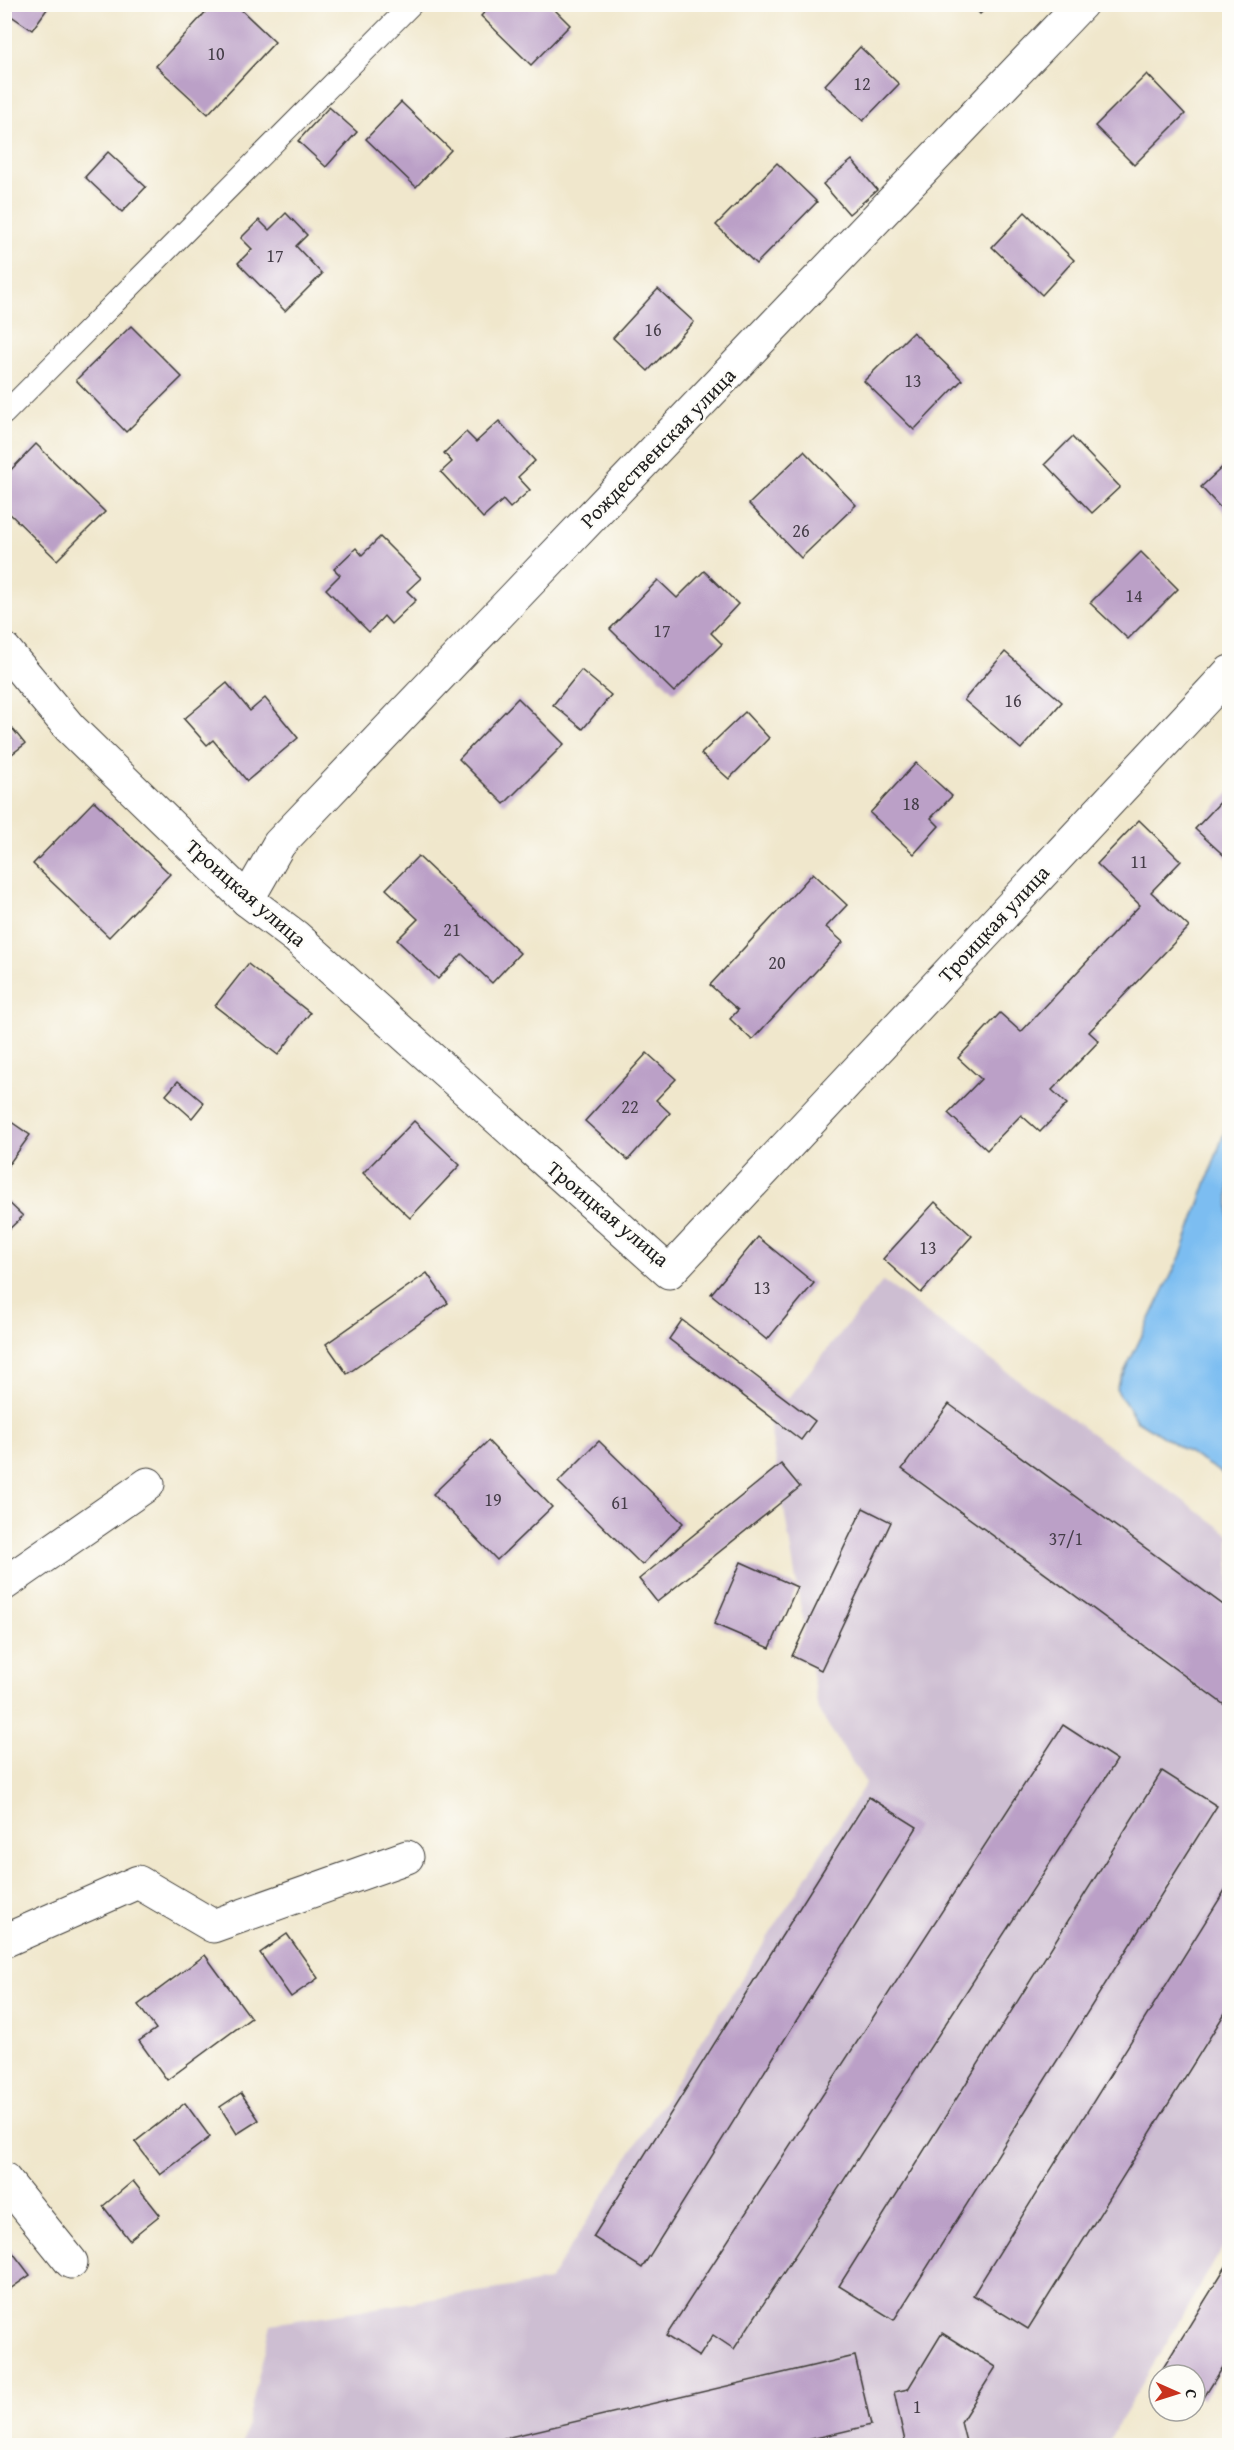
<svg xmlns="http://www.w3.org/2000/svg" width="1234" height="2450" viewBox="0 0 1234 2450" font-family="'Gentium Book Plus',serif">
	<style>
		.industrial { fill: #cdbed2 }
		.water { fill: #7cbdf1; stroke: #4c6c86; stroke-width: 1.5 }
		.building { fill: #bba0c7 }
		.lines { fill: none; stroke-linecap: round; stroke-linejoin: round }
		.lane-casing { stroke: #3c3a36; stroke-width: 23 }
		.street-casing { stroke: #3c3a36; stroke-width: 35 }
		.lane { stroke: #fff; stroke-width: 21 }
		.street { stroke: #fff; stroke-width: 33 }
		.labels { text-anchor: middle; stroke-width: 5; stroke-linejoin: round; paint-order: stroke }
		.number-label { font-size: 18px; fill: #443d47 }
		.street-label { font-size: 21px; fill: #1c1c1c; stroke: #fdfcf7 }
	</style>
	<rect width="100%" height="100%" fill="#fdfcf7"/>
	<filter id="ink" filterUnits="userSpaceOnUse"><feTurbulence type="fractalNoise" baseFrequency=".0167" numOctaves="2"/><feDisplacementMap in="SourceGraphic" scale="12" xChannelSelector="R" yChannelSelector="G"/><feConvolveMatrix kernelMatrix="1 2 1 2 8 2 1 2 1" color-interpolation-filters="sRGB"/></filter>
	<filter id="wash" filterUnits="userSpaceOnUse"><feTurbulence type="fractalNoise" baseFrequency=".008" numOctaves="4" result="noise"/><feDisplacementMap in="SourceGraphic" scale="24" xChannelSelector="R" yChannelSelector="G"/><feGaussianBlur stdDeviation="1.35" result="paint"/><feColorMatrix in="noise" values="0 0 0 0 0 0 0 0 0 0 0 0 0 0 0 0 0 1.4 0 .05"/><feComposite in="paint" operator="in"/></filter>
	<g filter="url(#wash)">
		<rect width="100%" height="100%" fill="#f0e7cc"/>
		<polygon class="industrial" points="883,1281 1229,1534 1229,2237 1106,2445 242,2446 271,2324 549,2281 866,1783 818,1710 769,1421"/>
		<polygon class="water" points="1229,1119 1229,1478 1136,1420 1116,1389 1181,1255"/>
		<g id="blocks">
			<g class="building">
				<polygon points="213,4 235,4 275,42 208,114 156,66"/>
				<polygon points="492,4 549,4 570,25 531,65 481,16"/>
				<polygon points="971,4 991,4 980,14"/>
				<polygon points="4,5 50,5 32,30 4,11"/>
				<polygon points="860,47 899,84 863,121 825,85"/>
				<polygon points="1147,74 1185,114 1134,165 1095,126"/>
				<polygon points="401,102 451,150 416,187 366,139"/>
				<polygon points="329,107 357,132 326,167 298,141"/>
				<polygon points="108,152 146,187 122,212 85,177"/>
				<polygon points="852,160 877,190 849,214 823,184"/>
				<polygon points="777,163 817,202 756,264 716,225"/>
				<polygon points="1025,212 1074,260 1042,295 992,247"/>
				<polygon points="286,213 307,235 296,246 322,274 285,311 238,263 252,249 241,238 259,220 269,230"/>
				<polygon points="658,289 694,322 648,371 613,338"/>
				<polygon points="131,326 182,377 126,432 76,380"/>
				<polygon points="913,332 962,380 914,430 864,381"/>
				<polygon points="499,421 535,461 518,477 530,490 510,508 503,500 483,518 441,472 452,462 444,453 466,432 476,442"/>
				<polygon points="1072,437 1120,487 1092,513 1045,464"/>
				<polygon points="36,444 105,512 57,560 4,508 4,477"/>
				<polygon points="804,451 856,505 801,558 749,504"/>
				<polygon points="1230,460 1230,518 1201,487"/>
				<polygon points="380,537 421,578 407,591 416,600 391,624 384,616 369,632 326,589 340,575 334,569 356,548 362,555"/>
				<polygon points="1141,552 1178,589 1128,639 1090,603"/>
				<polygon points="704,571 738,604 711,633 722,644 674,692 610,629 658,580 677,598"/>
				<polygon points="1005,652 1062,702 1021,749 964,700"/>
				<polygon points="581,670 611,695 583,729 553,705"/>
				<polygon points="227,683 250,711 265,698 298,738 247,781 213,740 207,745 184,719"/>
				<polygon points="518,698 564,744 504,804 459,759"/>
				<polygon points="745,712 769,738 729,779 701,754"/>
				<polygon points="4,718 25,744 4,760"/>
				<polygon points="916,763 952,796 931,818 939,826 914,854 870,813"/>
				<polygon points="1230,792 1230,861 1195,829"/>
				<polygon points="94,801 170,874 109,937 33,864"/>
				<polygon points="1139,820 1181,861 1151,892 1189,927 1089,1032 1099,1041 1052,1090 1067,1104 1040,1132 1021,1115 987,1150 948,1113 981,1079 958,1058 1000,1013 1021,1032 1140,905 1097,864"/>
				<polygon points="418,856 520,953 492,983 462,954 438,979 397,940 418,919 386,889"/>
				<polygon points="813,873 847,905 826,927 843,942 752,1040 730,1019 738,1010 710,985"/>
				<polygon points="248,964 310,1013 278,1055 215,1006"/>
				<polygon points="647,1053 676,1079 656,1100 670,1113 628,1160 585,1121"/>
				<polygon points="178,1081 204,1103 192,1118 166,1095"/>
				<polygon points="4,1117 30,1135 4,1171"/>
				<polygon points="414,1121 460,1165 410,1218 363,1173"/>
				<polygon points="4,1198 23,1216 4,1234"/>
				<polygon points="935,1202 972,1236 921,1293 883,1259"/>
				<polygon points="758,1237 814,1283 767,1340 711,1294"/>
				<polygon points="427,1273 448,1303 347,1374 326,1344"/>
				<polygon points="682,1320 815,1421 801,1440 669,1339"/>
				<polygon points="949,1404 1230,1610 1230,1709 902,1469"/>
				<polygon points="488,1441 552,1507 497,1560 433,1494"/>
				<polygon points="599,1441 683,1523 642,1565 558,1482"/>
				<polygon points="781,1464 800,1487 657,1602 639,1579"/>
				<polygon points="863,1508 891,1522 821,1670 792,1656"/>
				<polygon points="741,1562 797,1587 770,1648 714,1624"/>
				<polygon points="1063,1725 1117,1760 734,2349 713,2335 699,2357 666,2336"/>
				<polygon points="1162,1771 1217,1806 894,2320 839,2286"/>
				<polygon points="869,1797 917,1827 642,2268 593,2237"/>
				<polygon points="1230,1882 1230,2005 1028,2329 973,2295"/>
				<polygon points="287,1934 318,1978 291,1997 260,1953"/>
				<polygon points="205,1955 251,2018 167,2080 139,2041 156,2029 138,2005"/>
				<polygon points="241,2093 259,2120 237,2134 220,2107"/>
				<polygon points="185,2103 210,2137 160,2175 135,2142"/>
				<polygon points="133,2181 160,2215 129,2240 103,2206"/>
				<polygon points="4,2241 30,2275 4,2293"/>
				<polygon points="1230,2260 1230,2356 1203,2399 1195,2395 1195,2375 1163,2375 1160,2373"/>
				<polygon points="942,2333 996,2367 961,2422 967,2446 906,2446 894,2392 908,2389"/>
				<polygon points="855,2356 871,2425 782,2446 471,2446"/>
			</g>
		</g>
	</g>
	<g filter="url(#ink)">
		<use href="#blocks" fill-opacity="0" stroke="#3c3a36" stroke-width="1.5"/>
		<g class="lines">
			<defs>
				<polyline id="lane" points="4,414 412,4"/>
				<g id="street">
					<polyline points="4,649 70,728 247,900 296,937 669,1272 1230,672"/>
					<polyline points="247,900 279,844 1081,4"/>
					<polyline points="4,1584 148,1484"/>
					<polyline points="4,1941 138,1882 213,1926 407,1857"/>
					<polyline points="4,2179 71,2262"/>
				</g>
			</defs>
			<use href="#lane" class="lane-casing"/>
			<use href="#street" class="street-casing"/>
			<use href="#lane" class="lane"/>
			<use href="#street" class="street"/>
		</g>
	</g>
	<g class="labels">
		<g class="number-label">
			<text x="216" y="60">10</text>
			<text x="862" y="90">12</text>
			<text x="275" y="262">17</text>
			<text x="653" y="336">16</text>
			<text x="913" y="387">13</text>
			<text x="801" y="537">26</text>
			<text x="1134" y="602">14</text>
			<text x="662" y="637">17</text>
			<text x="1013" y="707">16</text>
			<text x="911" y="810">18</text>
			<text x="1139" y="868">11</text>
			<text x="452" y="936">21</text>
			<text x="777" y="969">20</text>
			<text x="630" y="1113">22</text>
			<text x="928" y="1254">13</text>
			<text x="762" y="1294">13</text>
			<text x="493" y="1506">19</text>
			<text x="620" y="1509">61</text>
			<text x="1066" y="1545">37/1</text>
			<text x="917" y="2413">1</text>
		</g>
		<g class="street-label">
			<text transform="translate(658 448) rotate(-46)" y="7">Рождественская улица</text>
			<text transform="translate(246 893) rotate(41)" y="7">Троицкая улица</text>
			<text transform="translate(994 924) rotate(-47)" y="7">Троицкая улица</text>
			<text transform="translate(608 1214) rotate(40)" y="7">Троицкая улица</text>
		</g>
	</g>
	<rect width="1234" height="2450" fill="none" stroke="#fdfcf7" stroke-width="24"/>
	<g transform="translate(1177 2393) rotate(93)"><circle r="28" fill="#fdfcf7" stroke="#a3a29f" stroke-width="1.5"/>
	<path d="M0-4.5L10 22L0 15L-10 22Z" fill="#c8321e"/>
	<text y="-9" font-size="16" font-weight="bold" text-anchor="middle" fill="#1c1c1c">С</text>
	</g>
</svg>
